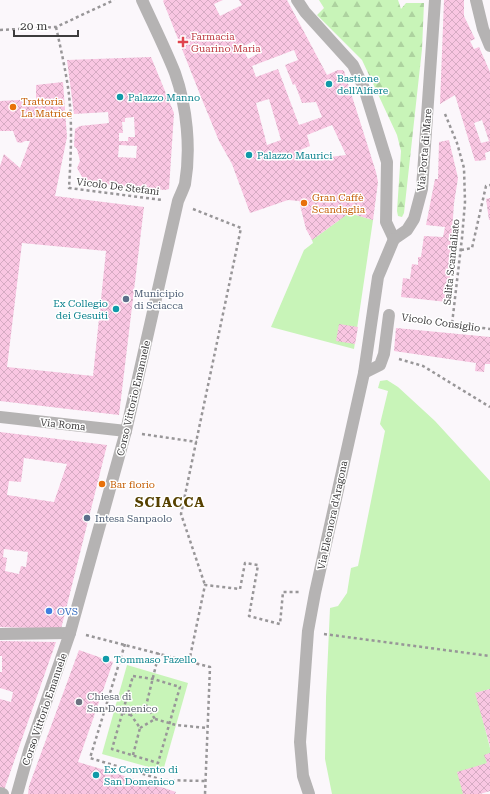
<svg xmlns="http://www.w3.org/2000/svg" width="490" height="794" viewBox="0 0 490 794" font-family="'Roboto Serif',serif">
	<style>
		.green { fill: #c8f4b8 }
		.forest { fill: url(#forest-firs) }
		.building { fill: url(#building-cross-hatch); fill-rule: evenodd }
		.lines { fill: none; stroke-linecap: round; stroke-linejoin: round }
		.path { stroke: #989698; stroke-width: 2.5; stroke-dasharray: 3 3; stroke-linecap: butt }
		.minor { stroke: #b5b3b3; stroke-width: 12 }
		.health-dot { fill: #e0444e; stroke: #fff; stroke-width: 1.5 }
		.culture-dot { fill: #0f9aa8; stroke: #fff; stroke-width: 1.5 }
		.food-dot { fill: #e8710a; stroke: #fff; stroke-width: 1.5 }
		.service-dot { fill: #5c6f8a; stroke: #fff; stroke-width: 1.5 }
		.shop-dot { fill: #3f7fe0; stroke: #fff; stroke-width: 1.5 }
		.worship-dot { fill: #6b7280; stroke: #fff; stroke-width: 1.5 }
		.labels { text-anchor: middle; stroke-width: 3; stroke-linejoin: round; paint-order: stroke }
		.health-label { font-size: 10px; fill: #be3a42; stroke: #fff; text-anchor: start }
		.culture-label { font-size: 10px; fill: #0d838f; stroke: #fff; text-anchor: start }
		.food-label { font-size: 10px; fill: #c56008; stroke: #fff; text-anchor: start }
		.street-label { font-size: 10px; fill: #3d3c3d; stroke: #fff }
		.service-label { font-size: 10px; fill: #4e5e75; stroke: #fff; text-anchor: start }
		.shop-label { font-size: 10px; fill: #366cbe; stroke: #fff; text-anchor: start }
		.worship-label { font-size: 10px; fill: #5b616d; stroke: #fff; text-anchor: start }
		.district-label { font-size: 14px; font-weight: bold; letter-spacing: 1px; fill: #564100; stroke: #fff }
	</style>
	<defs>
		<pattern id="forest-firs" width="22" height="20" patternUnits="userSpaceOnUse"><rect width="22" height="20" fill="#c8f4b8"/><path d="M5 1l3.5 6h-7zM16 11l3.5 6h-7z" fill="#add29f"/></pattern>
		<pattern id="building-cross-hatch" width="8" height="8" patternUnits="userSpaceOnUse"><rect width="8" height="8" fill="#f9c6e2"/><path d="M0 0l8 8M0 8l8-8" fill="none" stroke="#d6abc3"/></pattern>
	</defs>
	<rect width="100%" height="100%" fill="#fbf7fb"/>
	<g class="green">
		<polygon points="349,213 373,220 354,349 271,327 304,250 313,243 312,240"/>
		<polygon points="387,380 398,387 435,421 490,481 490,689 476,693 490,748 490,753 485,755 487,763 463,794 332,794 325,759 326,697 330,608 338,606 347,593 351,568 358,566 385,431 380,424 388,391 378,388 380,381"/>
		<polygon points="127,665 188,683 163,771 102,754"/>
	</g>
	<polygon class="forest" points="319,0 398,0 401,9 406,3 424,3 422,49 404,213 402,217 398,216 397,211 401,151 397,135 362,60 317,15 324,8"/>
	<g class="building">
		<path d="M164,0H223L214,4L220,16L242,5L239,0H287L327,75L338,70H342L344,71L376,172L378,182L373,220L349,213L312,240L306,229L299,201L288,200L250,213L232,164L219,141L201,97L163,1ZM254,41L259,53L248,59L242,47ZM294,50L298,60L285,65L293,85L295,84L302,103L316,102L322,117L299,125L278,69L256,77L252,66ZM269,99L281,140L267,145L256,103ZM332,125L346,155L305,160L300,150L310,146L307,135Z"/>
		<path d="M444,0H464V16L475,39L470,41L474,49L479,47L490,72V151L485,153L486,160L475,161L455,95L440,104ZM482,120L489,141L481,143L474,123Z"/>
		<path d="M151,57L174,113L169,189L165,190L85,182L77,168L80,161L77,149L74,146L75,129L80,126L109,123L108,112L74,114L67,60ZM134,117L135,137H128V141H119V133H123L122,122H125V118ZM119,145L137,146L136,158L118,157Z"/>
		<path d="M63,82L67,137L55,196L144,207L119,415L0,401V166L4,154L20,168L30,141H25L21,143L17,142L13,131H0V101L36,99V85ZM22,243L106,251L93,376L7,367Z"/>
		<polygon points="449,140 458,178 454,203 452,233 455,233 447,302 401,297 403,278 410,279 412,264 418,265 418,257 421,257 424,236 443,237 445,227 426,225 435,179 438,179 439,142"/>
		<polygon points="490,198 490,220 489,220 486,199"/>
		<polygon points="339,324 358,327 355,344 336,341"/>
		<polygon points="396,328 490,337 490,364 485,364 484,372 475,371 476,363 394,351"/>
		<path d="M0,432L107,445L61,629L0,627ZM24,458L67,464L54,502L7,495L9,481L21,482ZM4,549L28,552L26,567L21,566L19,574L5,571L7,558L3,557Z"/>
		<polygon points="0,641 56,642 4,790 0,790 0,699 11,702 13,692 0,688 0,672 2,672 2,656 0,656"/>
		<polygon points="79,650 113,662 78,762 161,787 176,792 175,794 28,794 29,786"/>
		<polygon points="490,689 490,746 475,693"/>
		<polygon points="490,753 490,791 480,794 463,794 457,772 487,763 484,755"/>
	</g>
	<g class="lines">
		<g class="path">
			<path d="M56,27C60,45 64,63 67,81C73,116 71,153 69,188L162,200"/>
			<polyline points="0,30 56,27 114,0"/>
			<polyline points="445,114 457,143 464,168 465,202 462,238 452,324"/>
			<polyline points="193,209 241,228 181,514 205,585"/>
			<polyline points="461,250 472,248 486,186 490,185"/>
			<polyline points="405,317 490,329"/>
			<polyline points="399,359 423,366 490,407"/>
			<polyline points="142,434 197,442"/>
			<polyline points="324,634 490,656"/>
			<polyline points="86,635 210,667 205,794"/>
			<polyline points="125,644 90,758 163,780 205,781"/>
			<polyline points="189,662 205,585 240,589 245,563 258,565 249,616 280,624 283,592 299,592"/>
			<polygon points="133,676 153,679 180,687 158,763 112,749"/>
			<polyline points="105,708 131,715"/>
			<polyline points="155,719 176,725 207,728"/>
			<polyline points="140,728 155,719 146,706"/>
			<polyline points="133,755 140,728 131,715 146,706 159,653"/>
		</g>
		<g class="minor">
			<polyline points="297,0 305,12 353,65 364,88 387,162 386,222 394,239"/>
			<polyline points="476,0 483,29 490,46"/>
			<polyline points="394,239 407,230 414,219 422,189 435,0"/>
			<polyline points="364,373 380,365 384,354 389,315"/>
			<polyline points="0,417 126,431"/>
			<polyline points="0,634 70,633"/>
			<polyline points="0,793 3,794"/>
			<path d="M17,794L29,751L70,633L126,431L178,201C180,196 183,190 185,184C191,149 187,107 175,73C165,48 153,24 142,0"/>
			<polyline points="309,794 303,776 300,742 308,631 315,593 364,373 378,277 394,239"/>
		</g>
	</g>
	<path class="health-dot" d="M181 36h4v4h4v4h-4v4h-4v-4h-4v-4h4z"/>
	<g class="culture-dot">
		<circle cx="329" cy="84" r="4"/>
		<circle cx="120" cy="97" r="4"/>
		<circle cx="249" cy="155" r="4"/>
		<circle cx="116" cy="309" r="4"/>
		<circle cx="106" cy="659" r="4"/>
		<circle cx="96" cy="775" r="4"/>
	</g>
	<g class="food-dot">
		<circle cx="13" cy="107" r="4"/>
		<circle cx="304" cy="203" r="4"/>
		<circle cx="102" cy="484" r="4"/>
	</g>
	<g class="service-dot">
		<circle cx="126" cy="299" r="4"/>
		<circle cx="87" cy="518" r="4"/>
	</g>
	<circle class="shop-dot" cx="49" cy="611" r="4"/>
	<circle class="worship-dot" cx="79" cy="702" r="4"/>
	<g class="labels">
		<g class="health-label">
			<text x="191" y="40">Farmacia<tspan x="191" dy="12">Guarino Maria</tspan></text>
		</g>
		<g class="culture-label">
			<text x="337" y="82">Bastione<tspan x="337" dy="12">dell'Alfiere</tspan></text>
			<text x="128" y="101">Palazzo Manno</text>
			<text x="257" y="159">Palazzo Maurici</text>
			<text x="108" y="307" text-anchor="end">Ex Collegio<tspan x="108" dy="12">dei Gesuiti</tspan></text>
			<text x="114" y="663">Tommaso Fazello</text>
			<text x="104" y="773">Ex Convento di<tspan x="104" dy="12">San Domenico</tspan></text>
		</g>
		<g class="food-label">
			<text x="21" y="105">Trattoria<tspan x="21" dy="12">La Matrice</tspan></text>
			<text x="312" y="201">Gran Caffè<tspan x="312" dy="12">Scandaglia</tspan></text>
			<text x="110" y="488">Bar florio</text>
		</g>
		<g class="street-label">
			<text transform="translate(424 150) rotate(-85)" y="4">Via Porta di Mare</text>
			<text transform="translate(118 186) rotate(7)" y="4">Vicolo De Stefani</text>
			<text transform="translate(451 262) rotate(-84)" y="4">Salita Scandaliato</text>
			<text transform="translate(441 322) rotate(8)" y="4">Vicolo Consiglio</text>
			<text transform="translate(133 398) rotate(-77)" y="4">Corso Vittorio Emanuele</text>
			<text transform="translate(63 424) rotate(6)" y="4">Via Roma</text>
			<text transform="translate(332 515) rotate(-78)" y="4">Via Eleonora d'Aragona</text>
			<text transform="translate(44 709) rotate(-71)" y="4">Corso Vittorio Emanuele</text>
		</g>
		<g class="service-label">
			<text x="134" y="297">Municipio<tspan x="134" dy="12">di Sciacca</tspan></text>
			<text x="95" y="522">Intesa Sanpaolo</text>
		</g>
		<g class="shop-label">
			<text x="57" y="615">OVS</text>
		</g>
		<g class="worship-label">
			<text x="87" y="700">Chiesa di<tspan x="87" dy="12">San Domenico</tspan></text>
		</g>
		<g class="district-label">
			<text x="170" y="507">SCIACCA</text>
		</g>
	</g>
	<path d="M14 30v6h64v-6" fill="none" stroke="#3d3c3d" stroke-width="2"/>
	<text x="20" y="30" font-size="12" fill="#3d3c3d" stroke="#ffffff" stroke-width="3" paint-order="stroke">20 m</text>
</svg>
